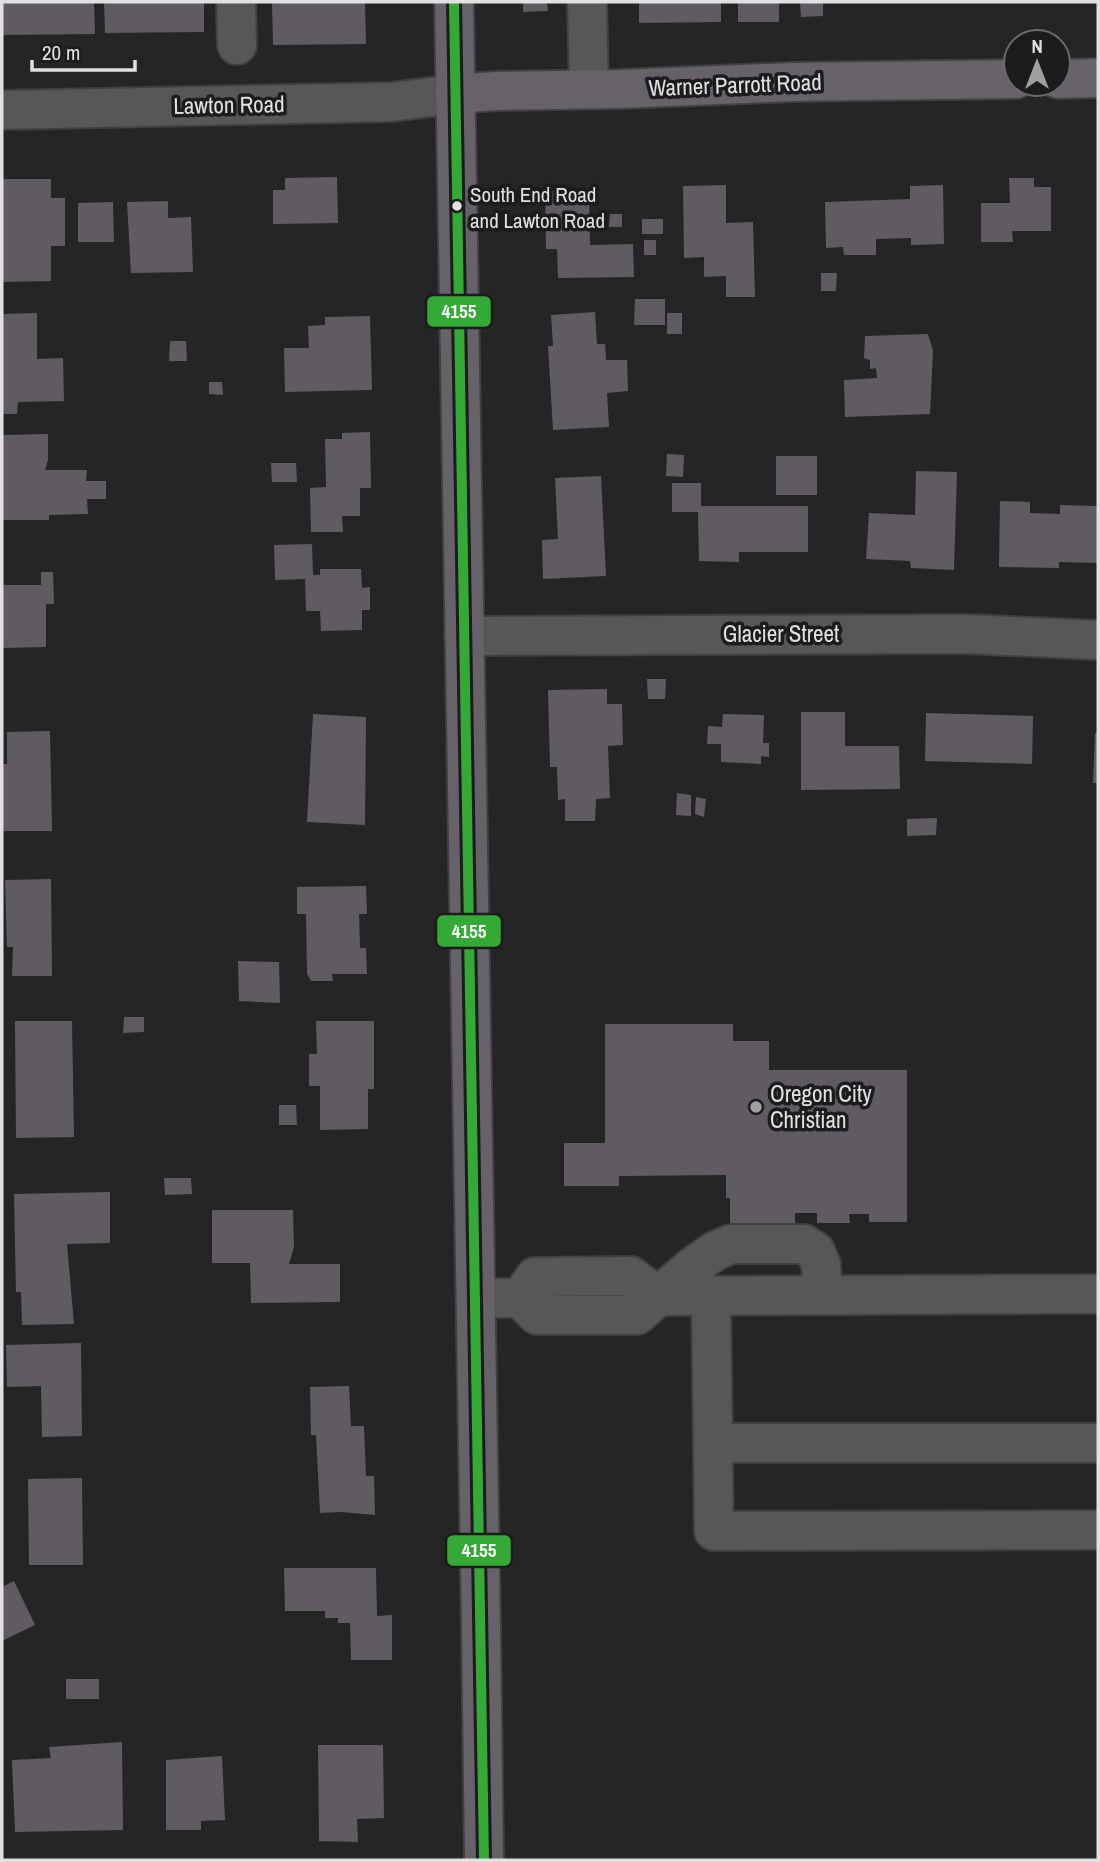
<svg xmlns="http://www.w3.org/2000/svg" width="1100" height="1862" viewBox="0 0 1100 1862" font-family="'Archivo Narrow',sans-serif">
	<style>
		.building { fill: #605b62 }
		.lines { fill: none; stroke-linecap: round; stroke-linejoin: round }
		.minor-casing { stroke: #404040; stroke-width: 42 }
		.major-casing { stroke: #404040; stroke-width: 42 }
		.minor { stroke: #575757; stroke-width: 38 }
		.major { stroke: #676269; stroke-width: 38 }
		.bus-1-casing { stroke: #1c1b1d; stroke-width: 16 }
		.bus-1 { stroke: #35a935; stroke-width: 10 }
		.bus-dot { fill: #e1e0e2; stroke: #1c1b1d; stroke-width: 2.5 }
		.poi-dot { fill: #9f9fa0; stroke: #1c1b1d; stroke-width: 2.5 }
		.labels { text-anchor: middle; stroke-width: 7; stroke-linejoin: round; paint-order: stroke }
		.bus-label { font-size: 21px; fill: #e1e0e2; stroke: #1c1b1d; text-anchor: start }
		.street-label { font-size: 23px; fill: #e1e0e2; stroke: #1c1b1d }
		.poi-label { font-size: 23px; fill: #e1e0e2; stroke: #1c1b1d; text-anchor: start }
		.line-badge { stroke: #1c1b1d; stroke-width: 2.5 }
		.badge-label { font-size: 19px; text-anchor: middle; font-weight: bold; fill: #fff }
	</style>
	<rect width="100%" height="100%" fill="#252525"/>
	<g class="building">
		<polygon points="2,2 94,2 95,34 2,35"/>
		<polygon points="104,2 204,2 204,32 105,33"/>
		<polygon points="272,2 365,2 366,44 273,45"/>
		<polygon points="523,2 547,2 548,11 523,12"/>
		<polygon points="639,2 721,2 721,22 639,23"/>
		<rect x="738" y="2" width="41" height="20"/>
		<polygon points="800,2 823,2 823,16 801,17"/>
		<polygon points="337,177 338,223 273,224 273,190 285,190 285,178"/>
		<polygon points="1009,178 1034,178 1034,187 1051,187 1051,231 1012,231 1013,242 981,242 981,203 1010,203"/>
		<polygon points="2,179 51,179 51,198 65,198 65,246 51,246 51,281 2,282"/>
		<polygon points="726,185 726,223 753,222 755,297 726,297 726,276 704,277 704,257 684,258 683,186"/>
		<polygon points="943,185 944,244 911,245 911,238 876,239 876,255 844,255 843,247 826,248 825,202 910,199 910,186"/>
		<polygon points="545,190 589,190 590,245 633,244 634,277 558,278 557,249 546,249"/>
		<polygon points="168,201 168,218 191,217 193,272 131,273 127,202"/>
		<polygon points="113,202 114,242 78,242 78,203"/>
		<polygon points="610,214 622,214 622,227 609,227"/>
		<rect x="642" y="219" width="21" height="15"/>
		<rect x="644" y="240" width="12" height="15"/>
		<polygon points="821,273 837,273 836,291 821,291"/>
		<polygon points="635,299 665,299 665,325 634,325"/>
		<polygon points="595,312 597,344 605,344 606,360 627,360 628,391 607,393 609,427 553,430 548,346 553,346 551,315"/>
		<polygon points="37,313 37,359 63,358 64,401 18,402 17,414 2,414 2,314"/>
		<rect x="667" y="313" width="15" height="21"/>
		<polygon points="370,316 372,390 285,392 284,348 309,348 308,326 325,325 325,317"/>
		<polygon points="928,334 933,351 930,414 845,417 844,380 877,378 876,368 870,369 870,360 864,358 865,336"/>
		<polygon points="170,341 186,341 187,361 169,361"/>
		<polygon points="209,382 222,382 223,395 209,394"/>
		<polygon points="370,432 371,488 360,488 360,516 342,516 343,532 311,532 310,488 326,487 325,439 342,439 342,433"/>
		<polygon points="48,434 48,460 45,470 87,470 86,481 106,481 106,499 87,499 88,514 49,515 49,520 2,520 2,435"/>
		<polygon points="667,454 684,455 683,477 666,476"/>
		<rect x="776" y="456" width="41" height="39"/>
		<polygon points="271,463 296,463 297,482 272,482"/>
		<polygon points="916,471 957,472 954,570 911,568 910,561 866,559 869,513 915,515"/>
		<polygon points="601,476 606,576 543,579 542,540 558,539 555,478"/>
		<polygon points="672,483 701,483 701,506 808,506 808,552 739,552 739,562 699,561 698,512 672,512"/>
		<polygon points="1000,501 1030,502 1030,513 1060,514 1060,505 1098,506 1097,563 1059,562 1059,568 999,567"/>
		<polygon points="312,544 313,575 320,575 320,569 361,569 362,588 370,587 370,610 362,610 362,630 321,631 320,611 306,611 305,579 275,580 274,545"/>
		<polygon points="41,572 53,572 54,604 46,604 46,647 2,648 2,585 41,585"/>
		<polygon points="647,679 666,679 665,699 648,699"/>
		<polygon points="607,689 607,704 622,704 623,745 608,746 610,798 596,799 595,821 565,821 565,799 558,800 557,767 550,767 548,690"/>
		<polygon points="801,712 845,712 845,746 899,746 900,789 801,790"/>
		<polygon points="926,713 1033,716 1032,764 925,761"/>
		<polygon points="313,714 366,717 365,825 307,822"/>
		<polygon points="723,714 764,715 763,743 769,743 769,757 761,756 761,764 721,762 721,744 707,744 708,726 722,727"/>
		<polygon points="50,731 52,831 2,831 2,764 7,764 7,732"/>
		<polygon points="1095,733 1098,733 1098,783 1093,783"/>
		<polygon points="677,793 691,795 691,816 676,815"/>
		<polygon points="696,797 706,799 704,817 695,814"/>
		<polygon points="937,818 936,835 907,836 907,819"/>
		<polygon points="51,879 52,976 12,976 13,947 7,947 5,880"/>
		<polygon points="366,886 367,914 359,914 360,948 366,948 367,974 332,974 333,981 311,981 307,974 306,914 297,914 297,887"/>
		<polygon points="238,961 279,962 280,1003 239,1001"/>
		<polygon points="124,1017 144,1017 144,1032 123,1033"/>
		<polygon points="15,1021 72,1021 74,1137 16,1138"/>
		<polygon points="316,1021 374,1021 374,1089 368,1089 368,1129 320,1130 320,1086 309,1086 309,1054 317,1054"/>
		<polygon points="605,1024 733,1024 733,1041 769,1041 769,1070 907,1070 907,1222 869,1222 869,1214 849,1214 850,1223 817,1223 817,1213 795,1213 795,1223 763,1223 763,1230 730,1230 730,1198 726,1198 726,1175 619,1176 619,1186 564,1186 564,1143 605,1143"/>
		<polygon points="279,1105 296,1105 297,1125 279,1125"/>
		<polygon points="164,1178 191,1178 192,1194 165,1195"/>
		<polygon points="110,1192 110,1243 67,1244 74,1324 22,1325 21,1292 16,1292 14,1194"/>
		<polygon points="212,1210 293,1210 294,1247 289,1264 340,1264 340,1302 251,1303 250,1263 212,1263"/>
		<polygon points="81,1343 82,1436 42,1437 41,1386 7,1387 6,1345"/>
		<polygon points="349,1386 351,1426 364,1426 366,1476 374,1476 375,1515 341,1512 320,1513 316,1435 311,1435 310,1387"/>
		<polygon points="82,1478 83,1565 29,1565 28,1479"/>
		<polygon points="284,1568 376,1568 377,1616 392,1615 392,1660 351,1660 350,1623 338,1623 338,1618 325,1618 325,1611 285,1611"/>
		<polygon points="14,1581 35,1625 2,1641 2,1587"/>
		<rect x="66" y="1679" width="33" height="20"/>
		<polygon points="122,1742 123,1830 15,1832 12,1760 51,1758 49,1747"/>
		<polygon points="318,1745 383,1745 384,1818 357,1819 358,1842 319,1841"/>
		<polygon points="222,1756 225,1820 201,1821 201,1830 166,1830 166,1760"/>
	</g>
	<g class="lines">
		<defs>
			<g id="minor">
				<polyline points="236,2 237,45"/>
				<polyline points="587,2 589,89"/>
				<polyline points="2,110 391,102 455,94"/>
				<polyline points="464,636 966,634 1098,640"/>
				<polyline points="711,1295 714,1531 1098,1530"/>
				<polyline points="494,1298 520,1298 537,1315 637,1315 692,1267 715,1251 731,1244 804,1244 815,1251 821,1264 823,1295"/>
				<polyline points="520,1298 535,1277 631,1276 657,1296 1098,1294"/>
				<polyline points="713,1443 1098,1443"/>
			</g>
			<g id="major">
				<polyline points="454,2 481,1627 484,1860"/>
				<polyline points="1058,79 1098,78"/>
				<polyline points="455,94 496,91 620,89 792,82 1016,79"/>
			</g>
		</defs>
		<use href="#minor" class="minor-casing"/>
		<use href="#major" class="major-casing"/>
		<use href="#minor" class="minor"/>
		<use href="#major" class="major"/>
		<defs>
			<polyline id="bus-1" points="454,2 484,1860"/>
		</defs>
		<use href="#bus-1" class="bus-1-casing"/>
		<use href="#bus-1" class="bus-1"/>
	</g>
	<circle class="bus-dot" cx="457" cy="206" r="6"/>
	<circle class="poi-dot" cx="756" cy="1107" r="7"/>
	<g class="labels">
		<g class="bus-label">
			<text x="470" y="202">South End Road<tspan x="470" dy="26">and Lawton Road</tspan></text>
		</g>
		<g class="street-label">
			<text transform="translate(735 85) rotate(-2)" y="8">Warner Parrott Road</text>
			<text transform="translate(229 105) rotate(-1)" y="8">Lawton Road</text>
			<text x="781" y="642">Glacier Street</text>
		</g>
		<g class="poi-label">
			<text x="770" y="1102">Oregon City<tspan x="770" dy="26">Christian</tspan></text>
		</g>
	</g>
	<g class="line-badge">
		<rect x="426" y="295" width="66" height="33" rx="7" fill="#35a935"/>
		<rect x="436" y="914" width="66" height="34" rx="7" fill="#35a935"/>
		<rect x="446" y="1534" width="66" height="33" rx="7" fill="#35a935"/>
	</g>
	<g class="badge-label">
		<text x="459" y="318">4155</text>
		<text x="469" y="938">4155</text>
		<text x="479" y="1557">4155</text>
	</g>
	<rect width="1100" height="1862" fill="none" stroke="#e1e0e2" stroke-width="7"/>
	<g transform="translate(1037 63)"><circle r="33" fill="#1c1b1d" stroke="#6b6a6c" stroke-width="2"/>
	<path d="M0-5L12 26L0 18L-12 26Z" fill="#9f9fa0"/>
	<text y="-10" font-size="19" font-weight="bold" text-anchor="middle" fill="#e1e0e2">N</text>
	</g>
	<path d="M32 60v10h103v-10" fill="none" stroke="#e1e0e2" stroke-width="3.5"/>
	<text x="42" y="60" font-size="21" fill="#e1e0e2" stroke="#1c1b1d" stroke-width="5" paint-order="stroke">20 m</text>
</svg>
